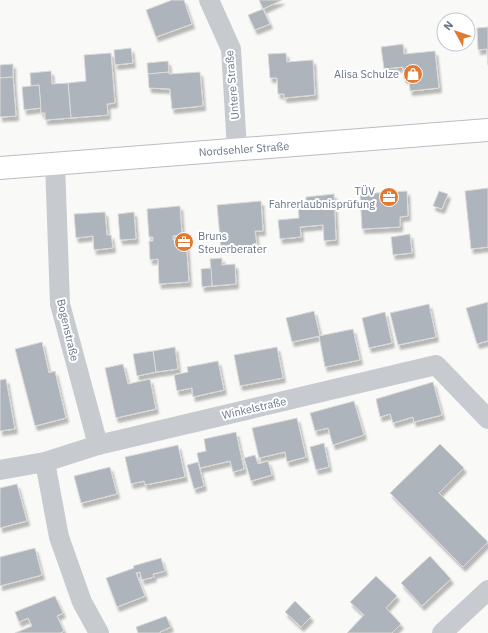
<svg xmlns="http://www.w3.org/2000/svg" width="488" height="633" viewBox="0 0 488 633" font-family="'IBM Plex Sans',sans-serif">
	<style>
		.building { fill: #aeb4bc; stroke: #dbdbd9; filter: url(#shadow) }
		.lines { fill: none; stroke-linecap: round; stroke-linejoin: round }
		.secondary-casing { stroke: #babdc3; stroke-width: 24 }
		.street { stroke: #c7cace; stroke-width: 20 }
		.secondary { stroke: #fff; stroke-width: 22 }
		.labels { text-anchor: middle; stroke-width: 4; stroke-linejoin: round; paint-order: stroke }
		.poi-label { font-size: 11px; fill: #697588; stroke: #fff; text-anchor: end }
		.street-label { font-size: 11px; fill: #697588; stroke: #fff }
	</style>
	<defs>
		<filter id="shadow"><feDropShadow dx="2.5" dy="4.5" stdDeviation="1" flood-color="#0004"/></filter>
	</defs>
	<rect width="100%" height="100%" fill="#f9f9f7"/>
	<g class="building">
		<polygon points="172,0 184,0 192,24 156,37 146,10"/>
		<polygon points="259,0 282,0 263,9"/>
		<polygon points="263,9 270,24 255,30 248,15"/>
		<polygon points="488,27 488,65 487,49 478,50 477,28"/>
		<polygon points="403,44 404,54 435,51 439,88 410,91 409,78 404,79 403,67 384,69 381,47"/>
		<polygon points="131,48 133,63 115,65 114,50"/>
		<polygon points="111,53 115,103 107,104 108,115 71,118 68,83 86,81 84,55"/>
		<polygon points="286,53 287,62 313,60 315,95 284,98 284,94 278,94 277,78 270,78 268,54"/>
		<polygon points="168,61 169,72 148,74 147,63"/>
		<polygon points="13,64 13,77 0,78 0,65"/>
		<polygon points="51,71 52,84 68,83 71,118 45,120 45,113 41,113 39,85 31,86 30,73"/>
		<polygon points="169,72 169,74 200,72 203,106 172,109 170,89 149,88 148,74"/>
		<polygon points="13,77 16,116 0,117 0,78"/>
		<polygon points="39,85 41,108 24,110 22,87"/>
		<polygon points="488,188 488,247 471,249 465,191"/>
		<polygon points="407,191 408,216 400,217 400,227 362,229 360,194"/>
		<polygon points="439,191 448,194 442,209 433,206"/>
		<polygon points="334,194 336,240 324,241 323,225 300,227 301,237 280,239 278,220 299,218 298,202 306,202 306,197"/>
		<polygon points="261,201 263,231 255,231 257,246 221,249 217,205"/>
		<polygon points="180,206 182,235 173,236 173,240 186,239 189,282 159,284 158,259 150,260 149,241 153,241 153,237 149,237 147,209"/>
		<polygon points="105,212 107,235 111,235 113,248 94,250 93,236 76,238 74,214"/>
		<polygon points="134,212 136,239 120,240 118,214"/>
		<polygon points="410,234 412,253 393,255 391,237"/>
		<polygon points="222,258 222,265 235,264 236,284 212,286 210,259"/>
		<polygon points="211,268 212,286 202,287 201,269"/>
		<polygon points="488,302 488,341 477,344 466,308"/>
		<polygon points="429,304 436,337 398,345 390,313"/>
		<polygon points="314,311 320,336 292,342 286,318"/>
		<polygon points="385,312 392,343 369,348 362,318"/>
		<polygon points="353,329 360,360 325,367 319,336"/>
		<polygon points="42,342 49,373 55,371 66,418 35,426 15,349"/>
		<polygon points="175,347 178,369 156,372 153,351"/>
		<polygon points="277,347 283,378 240,386 234,355"/>
		<polygon points="153,351 156,372 137,376 133,354"/>
		<polygon points="218,361 224,390 193,397 192,388 177,391 174,375 188,372 187,367"/>
		<polygon points="123,364 128,384 150,379 156,409 116,418 105,368"/>
		<polygon points="6,379 15,429 0,431 0,380"/>
		<polygon points="433,382 442,415 414,422 413,417 393,423 390,414 380,417 376,399"/>
		<polygon points="354,401 364,435 333,445 328,428 315,431 310,413"/>
		<polygon points="297,418 306,457 287,462 285,452 259,458 252,428"/>
		<polygon points="236,432 244,469 233,472 230,461 200,468 197,453 206,451 204,439"/>
		<polygon points="324,443 329,467 316,470 310,447"/>
		<polygon points="440,444 464,468 439,493 488,542 463,567 390,493"/>
		<polygon points="178,445 185,477 145,485 144,481 131,484 125,457"/>
		<polygon points="255,455 258,464 268,461 272,475 251,481 244,458"/>
		<polygon points="198,462 204,486 194,489 187,465"/>
		<polygon points="110,467 117,494 81,503 74,476"/>
		<polygon points="17,484 27,521 0,528 0,488"/>
		<polygon points="35,548 42,575 0,586 0,557"/>
		<polygon points="430,556 451,579 422,606 401,583"/>
		<polygon points="161,558 165,571 153,574 154,577 142,580 140,572 136,573 145,596 117,607 106,578 134,568 133,566"/>
		<polygon points="376,576 397,596 386,608 401,624 392,633 347,633 364,615 350,602"/>
		<polygon points="55,596 63,613 57,616 64,631 60,633 15,633 32,626 28,618 19,622 15,612"/>
		<polygon points="295,601 311,617 301,627 285,612"/>
		<polygon points="166,616 171,627 160,632 160,633 138,633 136,627"/>
	</g>
	<g class="lines">
		<defs>
			<polyline id="secondary" points="0,168 488,130"/>
		</defs>
		<use href="#secondary" class="secondary-casing"/>
		<g class="street">
			<polyline points="209,0 231,49 237,149"/>
			<polyline points="55,163 60,304 98,445"/>
			<polyline points="45,462 59,537 82,602 99,633"/>
			<polyline points="0,470 45,462 98,445 436,365 488,419"/>
			<polyline points="442,633 488,590"/>
		</g>
		<use href="#secondary" class="secondary"/>
	</g>
	<defs>
		<symbol id="shop-disc" viewBox="-11 -11 22 22"><circle r="9.5" fill="#e17930" stroke="#fff"/><path d="M-5-2.5h2.3a2.7 3.5 0 0 1 5.4 0H5L5.5 6h-11ZM-1.5-2.5h3a1.5 2.3 0 0 0-3 0Z" fill="#fff"/></symbol>
		<symbol id="office-disc" viewBox="-11 -11 22 22"><circle r="9.5" fill="#e17930" stroke="#fff"/><path d="M-6-3h4V-5.5h4V-3h4V5H-6ZM-1-4.5V-3h2v-1.5ZM-6 0V1H6V0Z" fill="#fff"/></symbol>
	</defs>
	<g fill-rule="evenodd">
		<use href="#shop-disc" x="402" y="63" width="22" height="22"/>
		<use href="#office-disc" x="378" y="186" width="22" height="22"/>
		<use href="#office-disc" x="173" y="231" width="22" height="22"/>
	</g>
	<g class="labels">
		<g class="poi-label">
			<text x="399" y="78">Alisa Schulze</text>
			<text x="375" y="195">TÜV<tspan x="375" dy="13">Fahrerlaubnisprüfung</tspan></text>
			<text x="198" y="240" text-anchor="start">Bruns<tspan x="198" dy="13">Steuerberater</tspan></text>
		</g>
		<g class="street-label">
			<text transform="translate(232 85) rotate(-95)" y="4">Untere Straße</text>
			<text transform="translate(244 149) rotate(-4)" y="4">Nordsehler Straße</text>
			<text transform="translate(68 330) rotate(77)" y="4">Bogenstraße</text>
			<text transform="translate(254 408) rotate(-13)" y="4">Winkelstraße</text>
		</g>
	</g>
	<g transform="translate(456 32) rotate(310)"><circle r="19" fill="#ffffff" stroke="#c3c8cf"/>
	<path d="M0-3L7 15L0 10L-7 15Z" fill="#e17930"/>
	<text y="-6" font-size="11" font-weight="bold" text-anchor="middle" fill="#697588">N</text>
	</g>
</svg>
